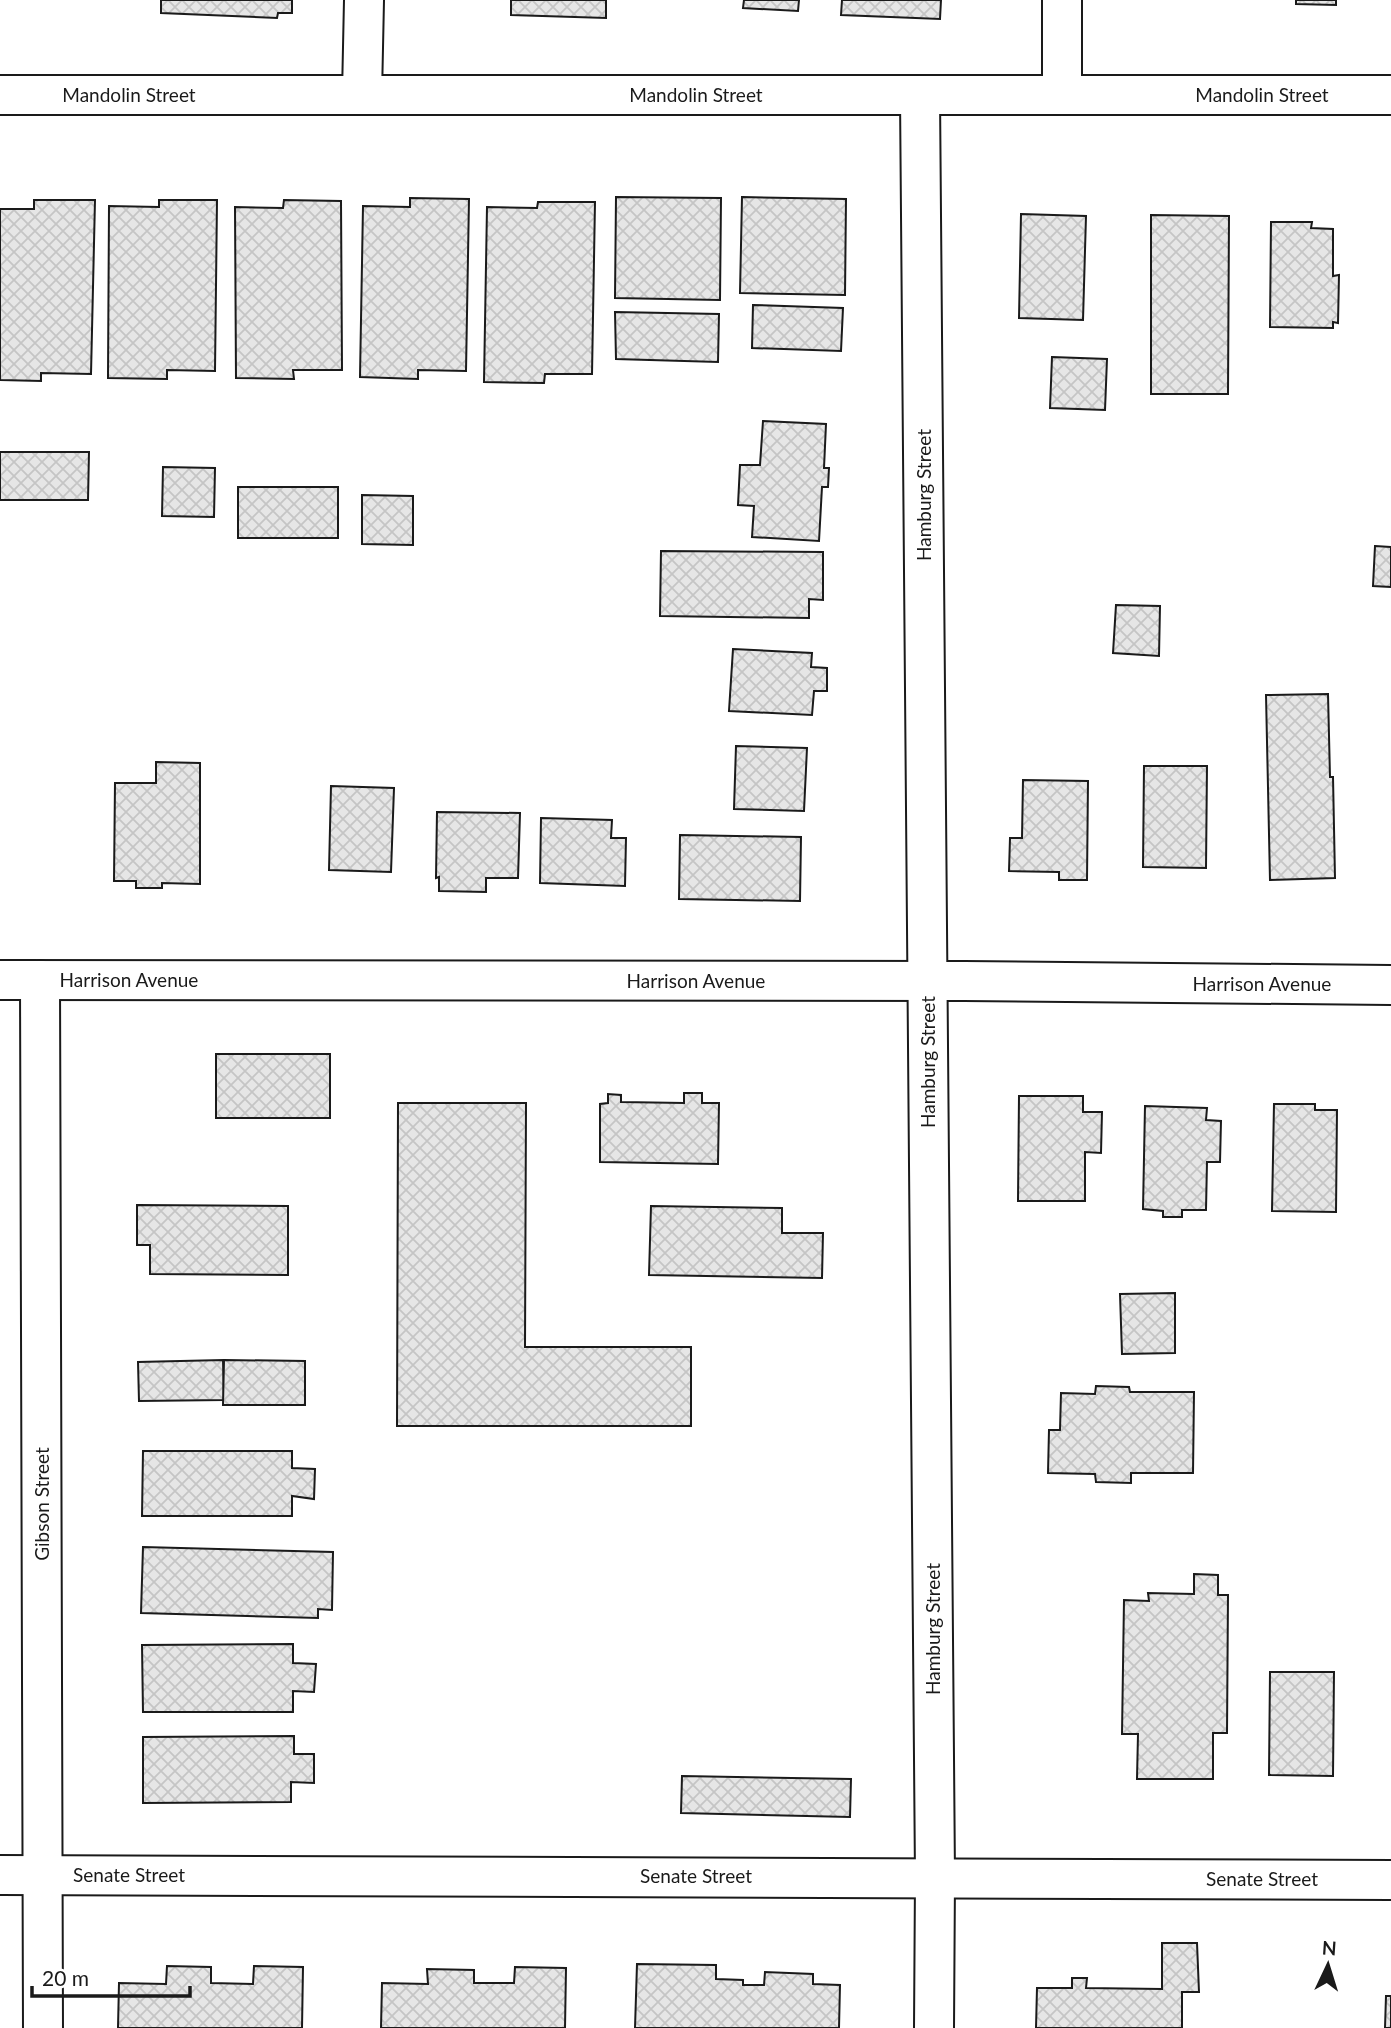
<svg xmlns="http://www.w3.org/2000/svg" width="1391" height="2028" viewBox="0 0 1391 2028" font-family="Lato,sans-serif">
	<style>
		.building { fill: url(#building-cross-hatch); stroke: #1a1a1a; stroke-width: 2 }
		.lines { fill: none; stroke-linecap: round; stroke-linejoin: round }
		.street-casing { stroke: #1a1a1a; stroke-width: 42 }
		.secondary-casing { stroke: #1a1a1a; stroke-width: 42 }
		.street { stroke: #fff; stroke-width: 38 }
		.secondary { stroke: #fff; stroke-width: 38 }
		.labels { text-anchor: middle; stroke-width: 5; stroke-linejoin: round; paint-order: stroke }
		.street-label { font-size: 19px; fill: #1a1a1a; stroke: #fff }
	</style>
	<defs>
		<pattern id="building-cross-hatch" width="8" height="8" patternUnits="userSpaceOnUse" patternTransform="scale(1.75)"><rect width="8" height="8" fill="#e6e6e6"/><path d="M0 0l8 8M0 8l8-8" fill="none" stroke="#c5c5c5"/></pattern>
	</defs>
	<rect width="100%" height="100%" fill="#fff"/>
	<g class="building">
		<polygon points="161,0 292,0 292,13 278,13 277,18 161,13"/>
		<polygon points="511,0 606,0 606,18 511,15"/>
		<polygon points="744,0 799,0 798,11 743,8"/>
		<polygon points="842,0 941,0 940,19 841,15"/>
		<polygon points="1296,0 1336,0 1336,5 1296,4"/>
		<polygon points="616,197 721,198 720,300 615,298"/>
		<polygon points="742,197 846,199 845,295 740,293"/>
		<polygon points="410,198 469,199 466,371 418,370 418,379 360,377 363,206 410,207"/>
		<polygon points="34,200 95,200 91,374 41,373 41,381 0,380 0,209 34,209"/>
		<polygon points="159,200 217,200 215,371 167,370 167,379 108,378 109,206 159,207"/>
		<polygon points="284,200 341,201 342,370 293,370 294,379 236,378 235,207 283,208"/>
		<polygon points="538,202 595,202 592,374 545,374 544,383 484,382 487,207 537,208"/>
		<polygon points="1021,214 1086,216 1083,320 1019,318"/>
		<polygon points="1151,215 1229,216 1228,394 1151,394"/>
		<polygon points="1271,222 1312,222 1311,228 1333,229 1333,276 1339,275 1338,323 1333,322 1333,328 1270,327"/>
		<polygon points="753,305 843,308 841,351 752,348"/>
		<polygon points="615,312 719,314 718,362 616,359"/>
		<polygon points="1052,357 1107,359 1105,410 1050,408"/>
		<polygon points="763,421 826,424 824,468 829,468 828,487 822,487 819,541 752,537 754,506 738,505 740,465 760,465"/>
		<polygon points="0,452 89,452 88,500 0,500"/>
		<polygon points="163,467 215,468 214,517 162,516"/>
		<rect x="238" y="487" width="100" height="51"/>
		<polygon points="362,495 413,496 413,545 362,544"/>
		<polygon points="1375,546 1391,547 1391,587 1373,586"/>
		<polygon points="661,551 823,552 823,600 809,599 809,618 660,616"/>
		<polygon points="1116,605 1160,606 1159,656 1113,653"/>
		<polygon points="733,649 812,653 811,667 827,668 827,691 814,691 812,715 729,711"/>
		<polygon points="1328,694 1330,777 1333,777 1335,878 1270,880 1266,695"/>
		<polygon points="736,746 807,748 804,811 734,809"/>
		<polygon points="156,762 200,763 200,884 162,883 162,888 136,888 136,881 114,881 115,783 156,783"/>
		<polygon points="1144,766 1207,766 1206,868 1143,867"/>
		<polygon points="1023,780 1088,781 1087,880 1059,880 1059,872 1009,871 1010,838 1022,838"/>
		<polygon points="331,786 394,788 391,872 329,870"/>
		<polygon points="437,812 520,813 518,878 486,878 486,892 439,891 439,877 436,878"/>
		<polygon points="541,818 612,820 611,838 626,838 625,886 540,883"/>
		<polygon points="680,835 801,837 800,901 679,899"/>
		<rect x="216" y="1054" width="114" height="64"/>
		<polygon points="684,1093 702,1093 702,1103 719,1103 718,1164 600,1162 600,1104 608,1103 608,1094 621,1095 621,1102 684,1103"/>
		<polygon points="1019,1096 1083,1096 1083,1112 1102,1112 1101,1153 1085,1152 1085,1201 1018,1201"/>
		<polygon points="398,1103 526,1103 525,1347 691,1347 691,1426 397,1426"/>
		<polygon points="1274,1104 1315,1104 1315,1110 1337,1110 1336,1212 1272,1211"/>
		<polygon points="1145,1106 1207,1108 1206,1120 1221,1121 1220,1162 1207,1162 1206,1210 1182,1210 1182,1217 1163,1217 1163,1211 1143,1209"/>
		<polygon points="137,1205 288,1206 288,1275 150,1274 150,1245 137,1245"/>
		<polygon points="651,1206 782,1208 782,1233 823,1233 822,1278 649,1275"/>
		<polygon points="1175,1293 1175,1353 1122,1354 1120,1294"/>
		<polygon points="223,1360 224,1400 139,1401 138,1362"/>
		<polygon points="224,1360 305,1361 305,1405 223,1405"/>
		<polygon points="1096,1386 1129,1387 1130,1392 1194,1392 1193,1473 1131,1473 1131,1483 1096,1482 1095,1474 1048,1473 1049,1430 1060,1430 1061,1393 1095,1394"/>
		<polygon points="143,1451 292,1451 292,1468 315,1469 314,1499 292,1496 292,1516 142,1516"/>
		<polygon points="143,1547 333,1552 332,1610 318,1609 318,1618 141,1613"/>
		<polygon points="1194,1574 1218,1575 1218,1595 1228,1595 1227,1733 1213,1733 1213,1779 1137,1779 1138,1734 1122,1734 1124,1600 1149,1601 1148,1593 1194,1594"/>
		<polygon points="293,1644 293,1663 316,1664 314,1692 293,1691 293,1712 143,1712 142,1645"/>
		<polygon points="1270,1672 1334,1672 1333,1776 1269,1775"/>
		<polygon points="294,1736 294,1754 314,1754 314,1783 291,1782 291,1802 143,1803 143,1737"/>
		<polygon points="682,1776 851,1779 850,1817 681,1813"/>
		<polygon points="1162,1943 1197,1943 1199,1992 1182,1992 1182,2028 1036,2028 1037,1988 1072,1988 1072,1978 1087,1978 1086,1988 1162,1989"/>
		<polygon points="637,1964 716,1965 716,1979 743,1980 743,1985 764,1985 765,1972 813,1974 813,1984 840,1985 839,2028 635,2028"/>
		<polygon points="167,1966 211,1967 211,1983 253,1984 254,1966 303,1967 302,2028 118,2028 119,1983 166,1984"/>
		<polygon points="515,1967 566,1968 565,2028 381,2028 382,1983 428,1984 427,1969 474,1970 474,1983 514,1983"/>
		<polygon points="1386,1996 1391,1996 1391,2028 1385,2028"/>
	</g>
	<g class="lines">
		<defs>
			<g id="street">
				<polyline points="0,95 1391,95"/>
				<polyline points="362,95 364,0"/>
				<polyline points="1062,95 1062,0"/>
				<polyline points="920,96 935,1877 934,2028"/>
				<polyline points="40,980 43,2028"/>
				<polyline points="0,1875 1391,1880"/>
			</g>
			<polyline id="secondary" points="0,980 964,981 1391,985"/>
		</defs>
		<use href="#street" class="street-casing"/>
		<use href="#secondary" class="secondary-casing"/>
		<use href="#street" class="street"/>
		<use href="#secondary" class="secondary"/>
	</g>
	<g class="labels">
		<g class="street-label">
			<text x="129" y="102">Mandolin Street</text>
			<text x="696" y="102">Mandolin Street</text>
			<text x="1262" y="102">Mandolin Street</text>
			<text transform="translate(924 495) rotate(-90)" y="7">Hamburg Street</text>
			<text x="129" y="987">Harrison Avenue</text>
			<text x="696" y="988">Harrison Avenue</text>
			<text x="1262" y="991">Harrison Avenue</text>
			<text transform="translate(928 1062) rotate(-90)" y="7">Hamburg Street</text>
			<text transform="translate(42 1504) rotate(-90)" y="7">Gibson Street</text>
			<text transform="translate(933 1629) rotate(-90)" y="7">Hamburg Street</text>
			<text x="129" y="1882">Senate Street</text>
			<text x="696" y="1883">Senate Street</text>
			<text x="1262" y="1886">Senate Street</text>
		</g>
	</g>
	<g transform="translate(1328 1965) rotate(4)" stroke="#ffffff" stroke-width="5" paint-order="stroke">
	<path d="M0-5L12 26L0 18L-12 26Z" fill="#1a1a1a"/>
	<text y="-10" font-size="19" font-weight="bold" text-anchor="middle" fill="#1a1a1a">N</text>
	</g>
	<path d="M32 1986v10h158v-10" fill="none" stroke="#1a1a1a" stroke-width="3.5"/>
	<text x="42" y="1986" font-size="21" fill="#1a1a1a" stroke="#ffffff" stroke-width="5" paint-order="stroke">20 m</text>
</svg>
